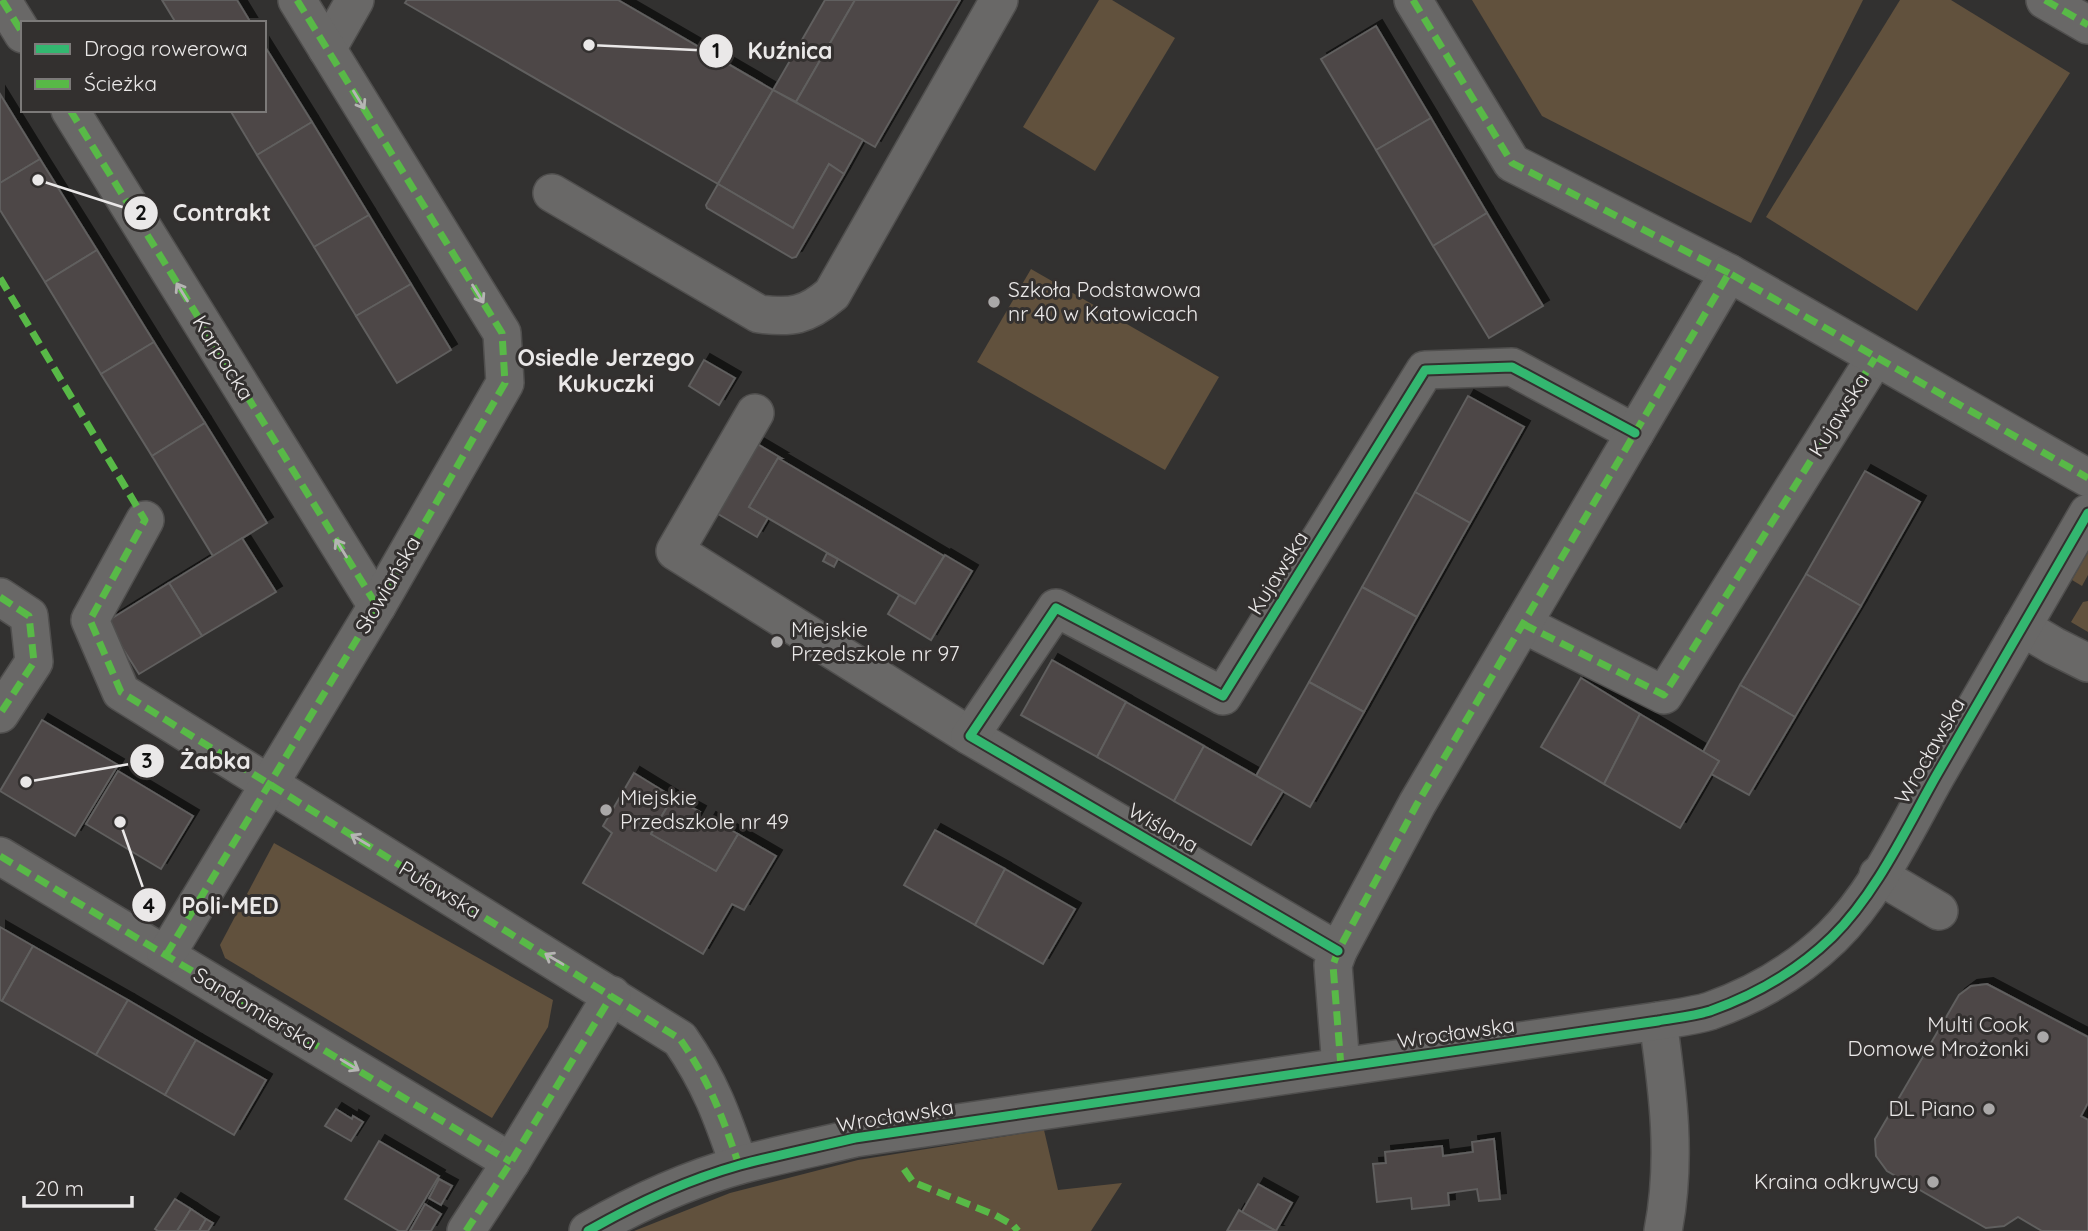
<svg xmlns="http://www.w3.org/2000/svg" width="2088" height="1231" viewBox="0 0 2088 1231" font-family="Quicksand,sans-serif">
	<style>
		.green { fill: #61513d }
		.building { fill: #4d4646; stroke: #605f5e; stroke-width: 2; filter: url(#shadow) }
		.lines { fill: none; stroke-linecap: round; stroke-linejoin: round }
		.minor-casing { stroke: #504f4e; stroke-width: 40 }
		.minor { stroke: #696867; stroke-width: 37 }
		.quiet { stroke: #58b947; stroke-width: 7; stroke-dasharray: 14 7; stroke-linecap: butt }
		.cycleway-casing { stroke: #33302f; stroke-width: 13 }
		.cycleway { stroke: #33b770; stroke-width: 9 }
		.oneway { stroke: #b6b5b4 }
		.poi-dot { fill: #aaa8a8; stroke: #33302f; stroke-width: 2.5 }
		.labels { text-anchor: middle; stroke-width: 6; stroke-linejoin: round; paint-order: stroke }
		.poi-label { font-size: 21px; fill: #eae8e8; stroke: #33302f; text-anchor: start }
		.street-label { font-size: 21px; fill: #eae8e8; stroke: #33302f }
		.neighbourhood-label { font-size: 23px; font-weight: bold; fill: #eae8e8; stroke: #33302f }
		.leader { fill: none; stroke: #eae8e8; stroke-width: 2.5 }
		.callout-dot { fill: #eae8e8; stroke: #33302f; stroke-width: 2.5 }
		.mark-label { font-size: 21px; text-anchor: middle; font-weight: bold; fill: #111 }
		.callout-label { font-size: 23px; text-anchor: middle; font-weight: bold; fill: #eae8e8; stroke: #33302f; stroke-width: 6; stroke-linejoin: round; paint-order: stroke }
	</style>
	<defs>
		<filter id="shadow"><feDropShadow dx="6" dy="-6" stdDeviation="0" flood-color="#0009"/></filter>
	</defs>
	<rect width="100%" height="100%" fill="#323130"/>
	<g class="green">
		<polygon points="1099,0 1112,0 1175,38 1095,171 1023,127"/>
		<polygon points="1472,0 1863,0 1751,223 1542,116"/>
		<polygon points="1900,0 1951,0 2070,73 1917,311 1766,217"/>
		<polygon points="1031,269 1219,377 1165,470 977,362"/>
		<polygon points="2088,552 2088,575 2082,586 2072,580"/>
		<polygon points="2088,601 2088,632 2071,622 2083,602"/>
		<polygon points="274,843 553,1000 548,1027 492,1118 225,958 220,945"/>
		<polygon points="1044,1130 1058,1190 1122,1183 1091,1231 634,1231 730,1193 858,1160"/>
	</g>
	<g class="building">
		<polygon points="162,0 237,0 251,23 176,23"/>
		<polygon points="407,0 618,0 773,90 718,184 405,3"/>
		<polygon points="825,0 855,0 796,102 773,90"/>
		<polygon points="855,0 960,0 875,147 796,102"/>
		<polygon points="1376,26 1431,118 1376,150 1321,59"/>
		<polygon points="264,45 312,122 257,155 230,110 264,110"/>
		<polygon points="773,90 863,140 844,174 829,164 793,228 718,184"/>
		<polygon points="0,94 40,159 0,183"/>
		<polygon points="1431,118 1487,213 1433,246 1376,150"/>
		<polygon points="312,122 369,215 314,247 257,155"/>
		<polygon points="40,159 97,250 45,282 0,210 0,183"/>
		<polygon points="829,164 844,174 796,257 792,258 707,208 706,205 718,184 793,228"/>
		<polygon points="1487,213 1543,306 1489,338 1433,246"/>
		<polygon points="369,215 411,284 356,316 314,247"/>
		<polygon points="97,250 154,342 101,374 45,282"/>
		<polygon points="411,284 451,350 397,383 356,316"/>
		<polygon points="154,342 205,423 152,456 101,374"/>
		<polygon points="704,360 735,378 719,405 689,386"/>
		<polygon points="1468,396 1524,427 1470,523 1415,492"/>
		<polygon points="205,423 267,523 213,556 152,456"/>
		<polygon points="754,442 781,458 778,458 749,507 768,518 757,537 713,511"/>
		<polygon points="778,458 944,556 915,604 749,507"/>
		<polygon points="1865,471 1920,502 1861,606 1806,574"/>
		<polygon points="1415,492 1470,523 1417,617 1362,587"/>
		<polygon points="242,538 276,592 202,636 169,583"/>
		<polygon points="827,553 838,559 834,567 823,561"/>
		<polygon points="945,555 972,571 931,640 888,614 899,595 915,604"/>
		<polygon points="1806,574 1861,606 1795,717 1740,685"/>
		<polygon points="169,583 202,636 139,674 106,622"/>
		<polygon points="1362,587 1417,617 1364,712 1309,682"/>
		<polygon points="1052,660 1126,702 1097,757 1021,715"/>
		<polygon points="1581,678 1640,714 1604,784 1541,747"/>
		<polygon points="1309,682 1364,712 1310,807 1256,776"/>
		<polygon points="1740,685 1795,717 1749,795 1711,774 1719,761 1703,752"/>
		<polygon points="1126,702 1204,746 1174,801 1097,757"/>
		<polygon points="1640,714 1719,761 1680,828 1604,784"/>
		<polygon points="42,720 118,765 75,836 0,791"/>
		<polygon points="1204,746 1283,791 1251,845 1174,801"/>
		<polygon points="118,771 193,816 161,869 86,824"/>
		<polygon points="634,773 673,797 651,834 716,871 738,834 776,856 744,910 732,904 703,954 583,883 612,833 603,826"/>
		<polygon points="673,797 700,812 693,825 703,830 710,818 738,834 716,871 651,834"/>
		<polygon points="935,830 1005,869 975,925 904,885"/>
		<polygon points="1005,869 1075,909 1043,964 975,925"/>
		<polygon points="0,927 33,946 2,1001 0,1000"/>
		<polygon points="33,946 128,1000 96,1055 2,1001"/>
		<polygon points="1987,984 2088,1037 2088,1103 2081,1116 2088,1120 2088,1231 2042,1231 2018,1217 2004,1226 1986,1228 1887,1171 1876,1156 1875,1139 1959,995 1971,986"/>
		<polygon points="128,1000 196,1040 165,1095 96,1055"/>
		<polygon points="196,1040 266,1080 234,1135 165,1095"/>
		<polygon points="336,1109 352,1119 353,1116 363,1122 351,1141 325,1126"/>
		<polygon points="1494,1139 1500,1199 1479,1201 1477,1189 1448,1193 1449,1205 1412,1209 1411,1198 1377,1202 1373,1164 1386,1163 1385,1152 1442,1146 1443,1156 1473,1152 1472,1142"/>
		<polygon points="379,1141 439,1176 406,1231 399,1231 345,1199"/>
		<polygon points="439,1179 452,1186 441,1205 429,1198"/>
		<polygon points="1258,1184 1292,1203 1276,1231 1242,1212"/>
		<polygon points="175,1199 191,1209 177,1231 158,1231 155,1229"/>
		<polygon points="425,1204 441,1214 431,1231 410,1231"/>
		<polygon points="191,1209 206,1219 199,1231 177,1231"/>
		<polygon points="1239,1210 1242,1212 1276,1231 1227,1231"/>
		<polygon points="206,1219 213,1223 208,1231 199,1231"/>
	</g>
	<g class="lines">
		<defs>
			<g id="minor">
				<polyline points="2,0 23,34"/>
				<polyline points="1413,0 1512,163 1729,273"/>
				<polyline points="2045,0 2088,25"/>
				<polyline points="327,49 355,0"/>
				<polyline points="70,110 377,606"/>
				<path d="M552,193L759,314C792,318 806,316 832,294L999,0"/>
				<polyline points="755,413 675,551 970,736 1338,951"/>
				<path d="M145,520L90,620L121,692L680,1039C710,1082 722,1116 739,1165"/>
				<polyline points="0,597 29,616 34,662 0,714"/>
				<polyline points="1523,624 1664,695 1875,358"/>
				<polyline points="2022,627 2054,646 2088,663"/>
				<polyline points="970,736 1056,608 1223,696 1425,370 1512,367 1635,433"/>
				<polyline points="0,856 511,1162"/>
				<polyline points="1878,875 1939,911"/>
				<polyline points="166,955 377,606 505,383 502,333 297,0"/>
				<path d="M1658,1021C1668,1092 1677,1160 1663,1231"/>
				<polyline points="1341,1067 1333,965 1338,951 1417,804 1729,273 2088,478"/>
				<polyline points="466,1231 511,1162 612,995"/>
				<path d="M588,1231C635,1204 687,1180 740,1165C778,1155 817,1147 855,1138L1658,1021C1675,1018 1694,1016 1710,1011C1755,995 1798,970 1832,937C1876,894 1906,829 1936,776C1987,688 2037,601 2088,513"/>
			</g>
		</defs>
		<use href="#minor" class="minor-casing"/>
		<use href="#minor" class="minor"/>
		<g class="quiet">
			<polyline points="2,0 23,34"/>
			<polyline points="1413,0 1512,163 1729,273"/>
			<polyline points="2045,0 2088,25"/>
			<polyline points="70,110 377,606"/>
			<path d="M0,278L145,520L90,620L121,692L680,1039C710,1082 722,1116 739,1165"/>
			<polyline points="0,597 29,616 34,662 0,714"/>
			<polyline points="1523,624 1664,695 1875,358"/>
			<polyline points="0,856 511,1162"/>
			<polyline points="166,955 377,606 505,383 502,333 297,0"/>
			<polyline points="1341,1067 1333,965 1338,951 1417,804 1729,273 2088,478"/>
			<polyline points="904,1169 913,1182 995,1215 1013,1225 1018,1231"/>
			<polyline points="466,1231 511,1162 612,995"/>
		</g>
		<defs>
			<g id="cycleway">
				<polyline points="1338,951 970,736 1056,608 1223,696 1425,370 1512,367 1635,433"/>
				<path d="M588,1231C635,1204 687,1180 740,1165C778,1155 817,1147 855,1138L1658,1021C1675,1018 1694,1016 1710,1011C1755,995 1798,970 1832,937C1876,894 1906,829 1936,776C1987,688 2037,601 2088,513"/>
			</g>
		</defs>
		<use href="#cycleway" class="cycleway-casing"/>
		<use href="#cycleway" class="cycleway"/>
	</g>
	<defs><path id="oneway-shaft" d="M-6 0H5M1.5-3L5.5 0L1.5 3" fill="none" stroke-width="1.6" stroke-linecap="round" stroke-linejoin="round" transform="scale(1.75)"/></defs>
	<g class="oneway">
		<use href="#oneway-shaft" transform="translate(359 100) rotate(58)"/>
		<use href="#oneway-shaft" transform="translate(182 292) rotate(-122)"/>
		<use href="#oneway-shaft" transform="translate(478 294) rotate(58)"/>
		<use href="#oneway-shaft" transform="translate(341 548) rotate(-122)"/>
		<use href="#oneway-shaft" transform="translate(360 840) rotate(-149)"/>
		<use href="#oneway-shaft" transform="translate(554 959) rotate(-149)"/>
		<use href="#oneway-shaft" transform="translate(350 1065) rotate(31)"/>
	</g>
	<g class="poi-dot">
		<circle cx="994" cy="302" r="7"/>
		<circle cx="777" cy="642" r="7"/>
		<circle cx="606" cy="810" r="7"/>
		<circle cx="2043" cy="1037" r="7"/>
		<circle cx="1989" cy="1109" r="7"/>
		<circle cx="1933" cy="1182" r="7"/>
	</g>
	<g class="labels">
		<g class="poi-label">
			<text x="1008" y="297">Szkoła Podstawowa<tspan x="1008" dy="24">nr 40 w Katowicach</tspan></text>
			<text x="791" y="637">Miejskie<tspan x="791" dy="24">Przedszkole nr 97</tspan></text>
			<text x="620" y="805">Miejskie<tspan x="620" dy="24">Przedszkole nr 49</tspan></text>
			<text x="2029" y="1032" text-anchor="end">Multi Cook<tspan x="2029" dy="24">Domowe Mrożonki</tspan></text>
			<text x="1975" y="1116" text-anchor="end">DL Piano</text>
			<text x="1919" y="1189" text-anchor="end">Kraina odkrywcy</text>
		</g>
		<g class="street-label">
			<text transform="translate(223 358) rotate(58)" y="7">Karpacka</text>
			<text transform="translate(1839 415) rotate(-58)" y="7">Kujawska</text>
			<text transform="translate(1278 573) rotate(-58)" y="7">Kujawska</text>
			<text transform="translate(388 585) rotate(-60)" y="7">Słowiańska</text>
			<text transform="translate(1930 751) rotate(-60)" y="7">Wrocławska</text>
			<text transform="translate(1163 828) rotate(30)" y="7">Wiślana</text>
			<text transform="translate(440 890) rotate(31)" y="7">Puławska</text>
			<text transform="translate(255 1009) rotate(31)" y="7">Sandomierska</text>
			<text transform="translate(1456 1033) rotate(-8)" y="7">Wrocławska</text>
			<text transform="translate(895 1116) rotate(-9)" y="7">Wrocławska</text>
		</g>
		<g class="neighbourhood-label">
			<text x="606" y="366">Osiedle Jerzego<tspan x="606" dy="26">Kukuczki</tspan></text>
		</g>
	</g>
	<path class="leader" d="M589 45L716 51M38 180L141 213M26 782L147 761M120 822L149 905"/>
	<g class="callout-dot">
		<circle cx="589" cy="45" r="7"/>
		<circle cx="38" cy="180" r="7"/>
		<circle cx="26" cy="782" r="7"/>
		<circle cx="120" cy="822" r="7"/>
		<circle cx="716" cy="51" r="18"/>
		<circle cx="141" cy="213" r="18"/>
		<circle cx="147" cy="761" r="18"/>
		<circle cx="149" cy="905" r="18"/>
	</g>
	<g class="mark-label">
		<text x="716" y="58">1</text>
		<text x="141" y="220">2</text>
		<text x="147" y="768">3</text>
		<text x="149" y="913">4</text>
	</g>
	<g class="callout-label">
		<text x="790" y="59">Kuźnica</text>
		<text x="222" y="221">Contrakt</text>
		<text x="215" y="769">Żabka</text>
		<text x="230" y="914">Poli-MED</text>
	</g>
	<rect x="21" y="21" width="245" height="91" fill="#33302f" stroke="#7c7a79" stroke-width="2"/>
	<rect x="35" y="44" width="35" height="10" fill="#33b770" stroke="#7c7a79" stroke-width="2"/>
	<text x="84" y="56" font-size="21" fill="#eae8e8">Droga rowerowa</text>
	<rect x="35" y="79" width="35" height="10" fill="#58b947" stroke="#7c7a79" stroke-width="2"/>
	<text x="84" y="91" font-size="21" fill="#eae8e8">Ścieżka</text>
	<path d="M24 1196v10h108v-10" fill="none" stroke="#eae8e8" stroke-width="3.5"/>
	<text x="35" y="1196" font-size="21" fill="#eae8e8" stroke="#33302f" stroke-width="5" paint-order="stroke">20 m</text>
</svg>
